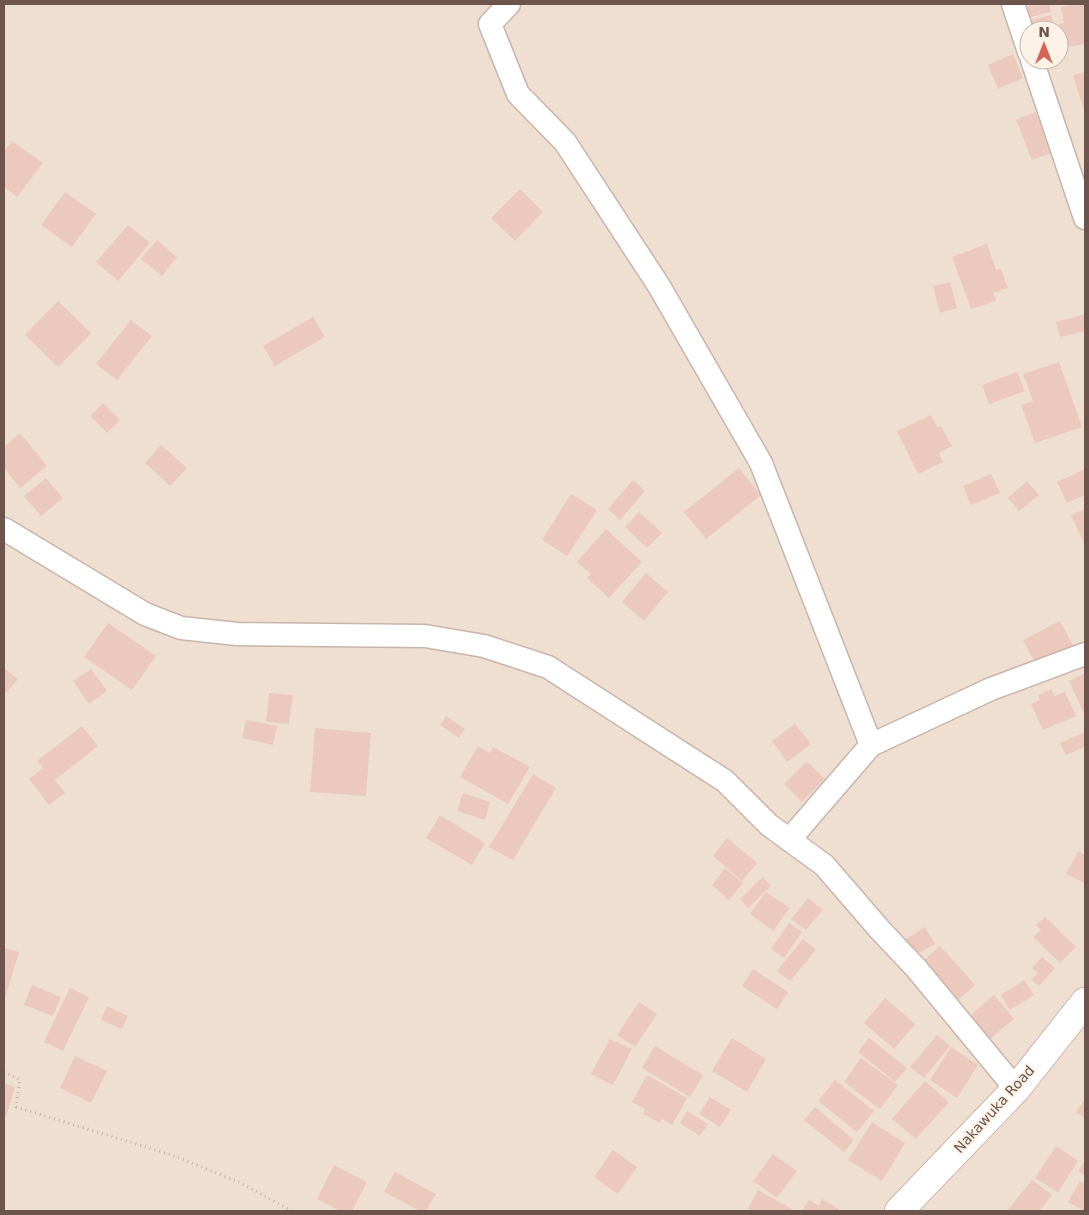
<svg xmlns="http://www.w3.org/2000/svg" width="1089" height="1215" viewBox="0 0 1089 1215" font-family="'DejaVu Sans',sans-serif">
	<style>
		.residential { fill: #efdfd1; fill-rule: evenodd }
		.building { fill: #ebcabd }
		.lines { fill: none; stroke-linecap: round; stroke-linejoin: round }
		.street-casing { stroke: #c8b5ab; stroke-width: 25 }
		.secondary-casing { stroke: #cdb6ab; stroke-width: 30 }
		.path { stroke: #cfaea1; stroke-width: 3; stroke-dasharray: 1 4; stroke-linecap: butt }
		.street { stroke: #fff; stroke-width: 22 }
		.secondary { stroke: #fff; stroke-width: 28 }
		.labels { text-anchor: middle; stroke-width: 4.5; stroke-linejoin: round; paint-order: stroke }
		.street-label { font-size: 14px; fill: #6d544c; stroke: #fcf2e7 }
	</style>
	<rect width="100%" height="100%" fill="#f9eee2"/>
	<path class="residential" d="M4,4H1085V1211H4ZM1029,30H1059V60H1029Z"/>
	<g class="building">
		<polygon points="1038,4 1049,4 1051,12 1023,19 1021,8"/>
		<polygon points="1076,4 1085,4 1085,44 1063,48 1058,24 1064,23 1061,7"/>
		<polygon points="1051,15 1055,30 1030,30 1029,27 1033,26 1031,20"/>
		<polygon points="1013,54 1023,78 998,89 988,65"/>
		<polygon points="1085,72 1085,113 1073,75"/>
		<polygon points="1036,112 1051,153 1032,160 1016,120"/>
		<polygon points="12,141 43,163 17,197 4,187 4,152"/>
		<polygon points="520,189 543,212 515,241 491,218"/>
		<polygon points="65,192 96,214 72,247 41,225"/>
		<polygon points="128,225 150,243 118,281 96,262"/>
		<polygon points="157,240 177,257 162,276 141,259"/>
		<polygon points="987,244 996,270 1001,269 1008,288 993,293 996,301 971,309 952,257"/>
		<polygon points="950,282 957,308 940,313 933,286"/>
		<polygon points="58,301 91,333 58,367 25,335"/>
		<polygon points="1085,314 1085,331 1060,337 1056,322"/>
		<polygon points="313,317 325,337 275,366 263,346"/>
		<polygon points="131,320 152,336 117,380 96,364"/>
		<polygon points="1059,362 1082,427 1035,443 1021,405 1033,401 1023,374"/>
		<polygon points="1017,372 1025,391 989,404 982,385"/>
		<polygon points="103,403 120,420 107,433 90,416"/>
		<polygon points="931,415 937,427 941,426 952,446 939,453 943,462 918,474 897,431"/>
		<polygon points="20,433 47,466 20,488 4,468 4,447"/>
		<polygon points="161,445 187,468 170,486 145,463"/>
		<polygon points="739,468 761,495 706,539 684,512"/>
		<polygon points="1085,469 1085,495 1067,503 1057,482"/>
		<polygon points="991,474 1000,493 971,505 963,486"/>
		<polygon points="46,478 63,498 41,516 24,496"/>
		<polygon points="633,480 645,491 620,520 608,509"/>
		<polygon points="1027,481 1039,495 1019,511 1008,498"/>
		<polygon points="571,494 597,510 567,556 542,540"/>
		<polygon points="1085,509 1085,545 1071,515"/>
		<polygon points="639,512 662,533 647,548 625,527"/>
		<polygon points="606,529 642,562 609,598 587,578 591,574 577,562"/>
		<polygon points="646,573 668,592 644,621 622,602"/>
		<polygon points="1060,621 1075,649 1038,668 1023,640"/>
		<polygon points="108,623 156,656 132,690 84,657"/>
		<polygon points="4,668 18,679 6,693 4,691"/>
		<polygon points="91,669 107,691 89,704 73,681"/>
		<polygon points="1085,673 1085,716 1069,681"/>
		<polygon points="1051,689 1055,696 1065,692 1076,716 1043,730 1031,704 1040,700 1038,695"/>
		<polygon points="269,693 293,695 289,724 266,722"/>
		<polygon points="446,716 465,729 459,738 440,725"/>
		<polygon points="246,720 277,726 273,745 242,738"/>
		<polygon points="795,724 811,744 787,762 772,741"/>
		<polygon points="82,726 98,746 55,780 65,793 49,805 29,779 43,768 37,761"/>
		<polygon points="315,728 371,733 366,796 310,792"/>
		<polygon points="1085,732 1085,747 1066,755 1060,743"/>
		<polygon points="478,746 490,753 493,747 530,767 508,804 460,777"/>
		<polygon points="807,761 825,779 802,802 784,784"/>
		<polygon points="533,774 556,788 513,860 489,847"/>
		<polygon points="463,793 490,802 485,820 457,811"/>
		<polygon points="440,815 485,843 472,865 426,838"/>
		<polygon points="727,838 757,863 742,881 713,856"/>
		<polygon points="1078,851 1085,855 1085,883 1066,874"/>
		<polygon points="725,868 743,883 729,900 712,885"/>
		<polygon points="763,877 771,886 748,908 740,899"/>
		<polygon points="766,892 790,908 773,931 750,914"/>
		<polygon points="808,898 823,910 806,930 791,919"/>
		<polygon points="1045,917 1076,947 1060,963 1033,937 1041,930 1036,925"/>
		<polygon points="789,923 802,932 784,958 771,949"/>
		<polygon points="925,927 935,944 913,956 904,940"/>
		<polygon points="803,939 816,950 790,981 777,971"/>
		<polygon points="940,946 975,985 957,1001 922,962"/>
		<polygon points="4,948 19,952 4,1002"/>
		<polygon points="1042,957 1055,968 1039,986 1031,980 1038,973 1032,968"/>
		<polygon points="753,969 788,992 777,1009 742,986"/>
		<polygon points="1024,980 1034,995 1010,1010 1001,995"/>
		<polygon points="32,985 61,997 53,1016 24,1005"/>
		<polygon points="70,988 89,997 63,1051 44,1042"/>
		<polygon points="994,995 1014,1019 984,1044 964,1021"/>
		<polygon points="885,998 915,1024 894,1049 864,1023"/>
		<polygon points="639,1002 657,1014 635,1047 617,1035"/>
		<polygon points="107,1006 128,1016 122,1029 101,1020"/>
		<polygon points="937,1035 950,1046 924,1078 910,1067"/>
		<polygon points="732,1038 766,1059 747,1092 712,1071"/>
		<polygon points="869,1038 907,1068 895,1082 858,1052"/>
		<polygon points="610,1039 632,1049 613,1085 591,1074"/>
		<polygon points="655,1046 703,1075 690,1097 642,1068"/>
		<polygon points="951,1047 978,1065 957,1098 930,1080"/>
		<polygon points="75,1056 107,1071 91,1103 60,1088"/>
		<polygon points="861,1058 898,1085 880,1109 844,1082"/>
		<polygon points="647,1075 687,1098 672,1125 662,1119 660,1123 643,1114 645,1109 632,1102"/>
		<polygon points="835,1080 874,1111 857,1132 818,1101"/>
		<polygon points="925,1081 949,1102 916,1139 892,1119"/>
		<polygon points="4,1083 15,1087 6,1117 4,1116"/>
		<polygon points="710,1097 731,1110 720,1127 699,1114"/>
		<polygon points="1085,1099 1085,1119 1076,1112"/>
		<polygon points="815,1107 854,1140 844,1152 804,1120"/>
		<polygon points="687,1111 708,1124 700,1136 680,1123"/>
		<polygon points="872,1122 905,1143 882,1181 848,1160"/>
		<polygon points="1056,1146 1078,1161 1058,1192 1035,1178"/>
		<polygon points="613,1150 637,1167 618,1194 594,1177"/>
		<polygon points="773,1154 797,1171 777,1198 753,1181"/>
		<polygon points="1085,1161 1085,1176 1078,1171"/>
		<polygon points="334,1165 367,1182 352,1211 340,1211 317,1199"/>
		<polygon points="395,1172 436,1194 426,1211 420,1211 384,1192"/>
		<polygon points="1032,1180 1052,1195 1039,1211 1007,1211"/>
		<polygon points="1080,1181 1085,1184 1085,1211 1068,1202"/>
		<polygon points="758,1190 792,1209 790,1211 753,1211 748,1209"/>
		<polygon points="822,1199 839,1209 837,1211 802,1211 809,1200 819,1206"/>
	</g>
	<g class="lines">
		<defs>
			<g id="street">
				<polyline points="509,4 490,24 518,94 565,142 659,286 761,463 871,745"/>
				<polyline points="1013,4 1029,52"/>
				<polyline points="1032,60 1085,218"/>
				<polyline points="4,529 145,614 181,628 237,634 425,636 484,646 548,667 725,781 769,825 824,865 881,931 916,968 1016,1089"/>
				<polyline points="789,840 871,745 991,689 1085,654"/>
			</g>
			<polyline id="secondary" points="899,1211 1016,1089 1085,1002"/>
		</defs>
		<use href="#street" class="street-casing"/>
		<use href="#secondary" class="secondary-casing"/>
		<polyline class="path" points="4,1072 20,1080 16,1107 172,1155 239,1182 292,1211"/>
		<use href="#street" class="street"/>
		<use href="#secondary" class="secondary"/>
	</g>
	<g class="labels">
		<g class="street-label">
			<text transform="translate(994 1109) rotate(-48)" y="5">Nakawuka Road</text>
		</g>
	</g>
	<rect width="1089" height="1215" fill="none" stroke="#6d544c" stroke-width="10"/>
	<g transform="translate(1044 45)"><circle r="24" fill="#fcf2e7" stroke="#c3b3a9"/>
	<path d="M0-4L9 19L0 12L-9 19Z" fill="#d56455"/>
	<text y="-8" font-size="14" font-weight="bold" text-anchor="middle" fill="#6d544c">N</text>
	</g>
</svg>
